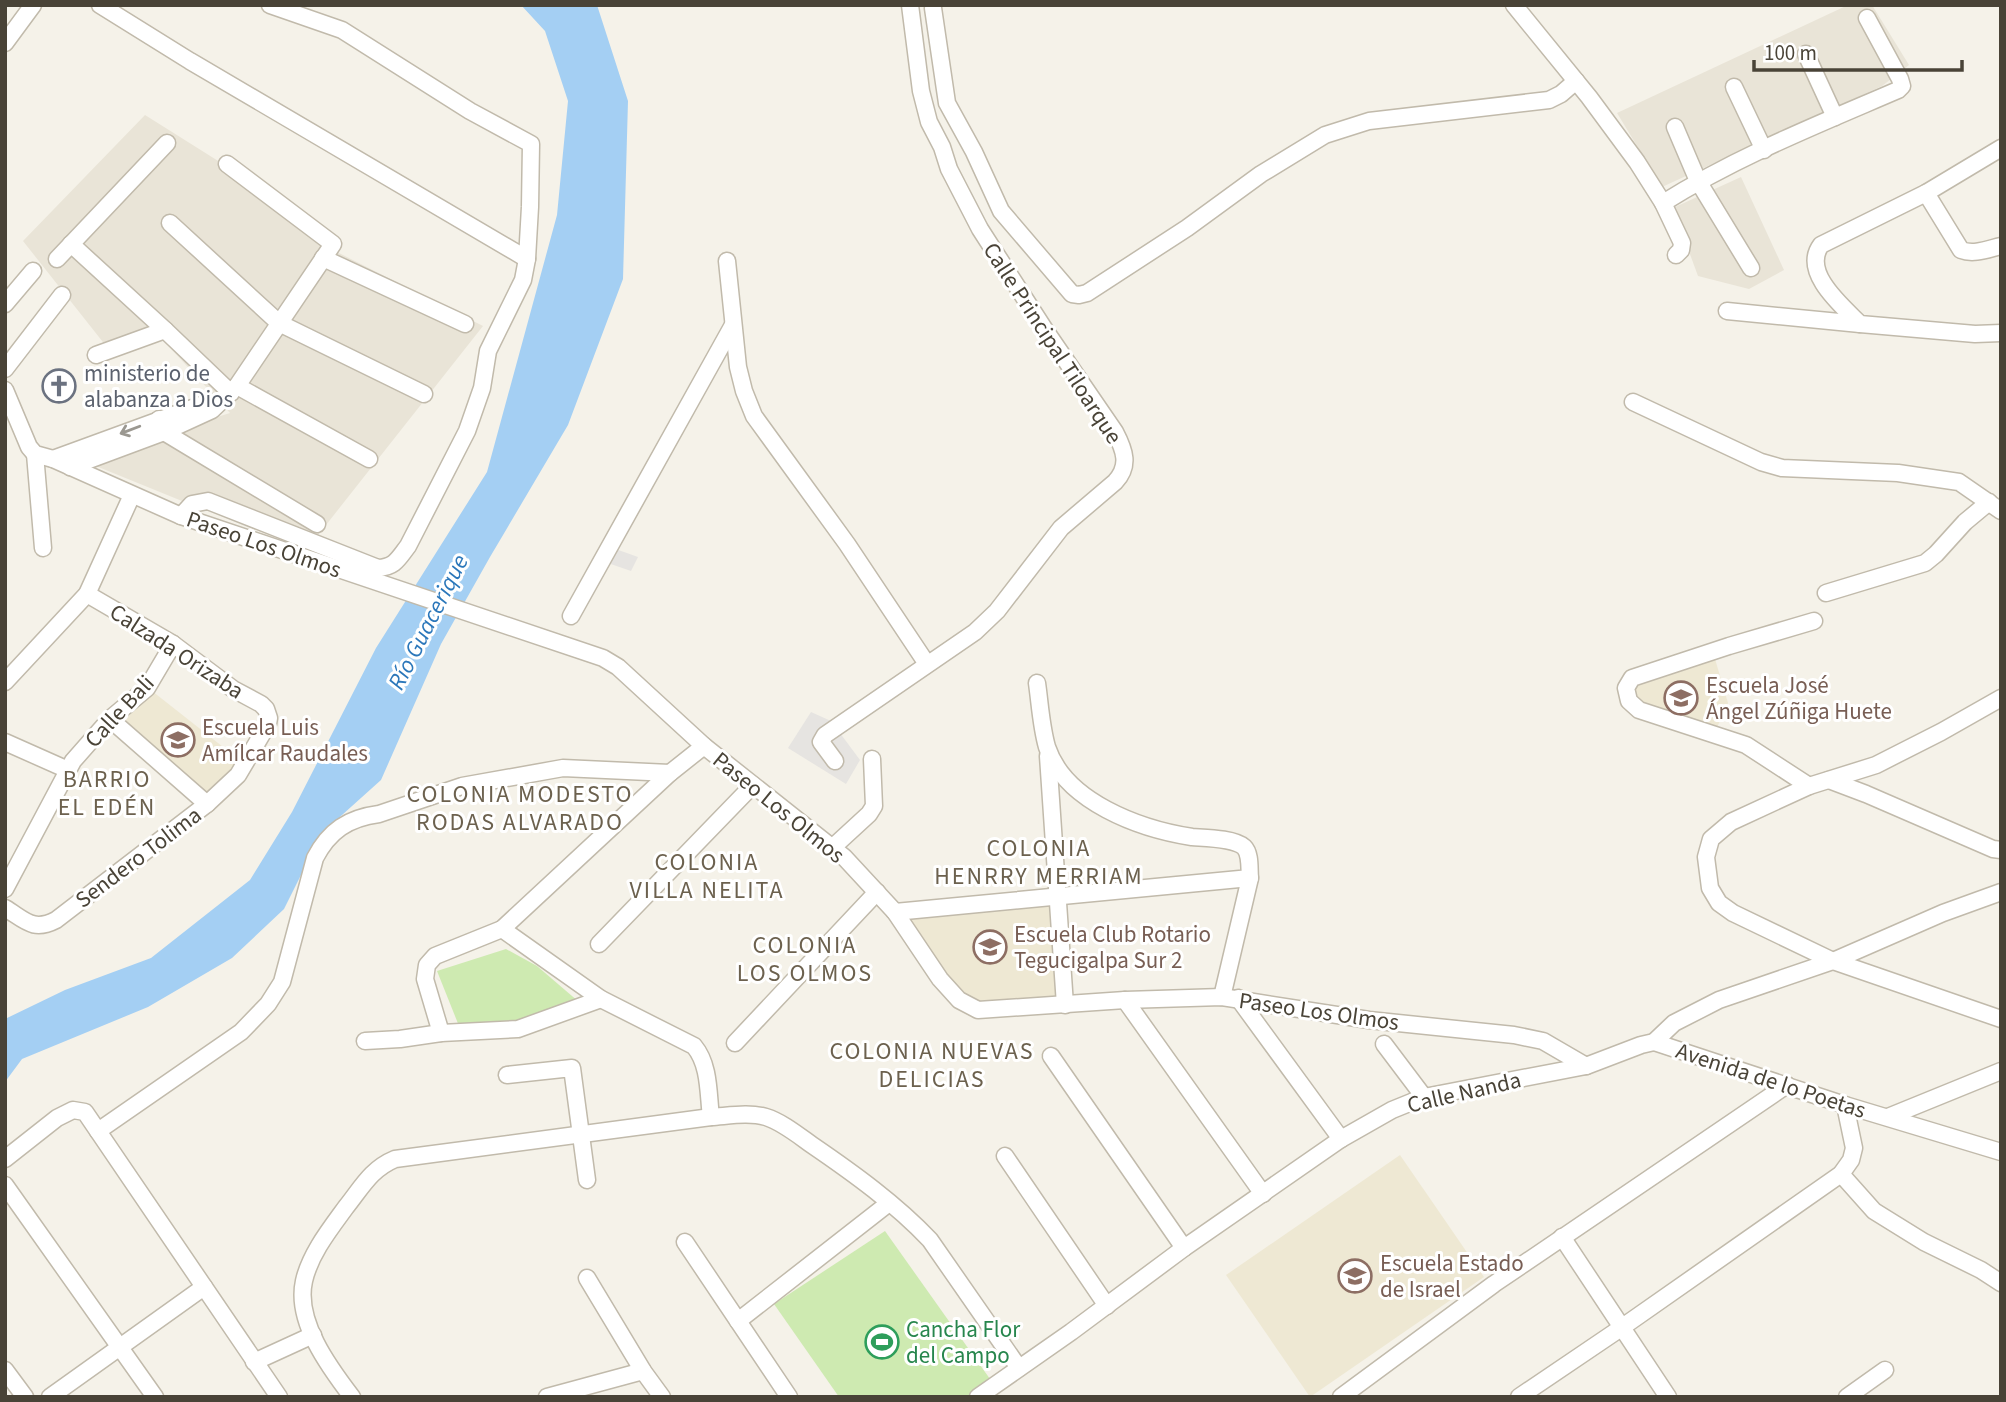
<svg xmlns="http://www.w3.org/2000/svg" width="2006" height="1402" viewBox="0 0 2006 1402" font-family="'Source Sans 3',sans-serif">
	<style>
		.residential { fill: #e9e4d7 }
		.education { fill: #eee8d3 }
		.green { fill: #ceeab1 }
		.parking { fill: #e6e4e1 }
		.water { fill: #a4cff3 }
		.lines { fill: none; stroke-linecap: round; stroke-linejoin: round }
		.minor-casing { stroke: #c1baab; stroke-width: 19 }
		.minor { stroke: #fff; stroke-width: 16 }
		.oneway { stroke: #9b9891 }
		.labels { text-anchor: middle; stroke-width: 6; stroke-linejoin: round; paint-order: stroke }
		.street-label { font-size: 23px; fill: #494337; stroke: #fff }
		.worship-label { font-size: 23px; fill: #5b616d; stroke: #fff; text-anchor: start }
		.education-label { font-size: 23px; fill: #785e54; stroke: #fff; text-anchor: start }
		.leisure-label { font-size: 23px; fill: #27864d; stroke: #fff; text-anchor: start }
		.water-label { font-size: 24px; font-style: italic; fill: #2b77ba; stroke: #fff }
		.neighbourhood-label { font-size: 24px; letter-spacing: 2px; fill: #6c614e; stroke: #fff }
	</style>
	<rect width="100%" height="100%" fill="#f5f2e9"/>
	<g class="residential">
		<polygon points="1848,5 1872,5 1909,65 1882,86 1662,187 1617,113"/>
		<polygon points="145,115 336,235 339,253 483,326 311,544 182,501 91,464 112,450 230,413 163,340 110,351 23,241"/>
		<polygon points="1741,177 1784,270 1749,289 1698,276 1673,208"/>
	</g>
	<g class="education">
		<polygon points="1715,659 1728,703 1715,732 1643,707 1633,695 1635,684 1638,680"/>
		<polygon points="152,691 237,758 233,773 208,799 123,722"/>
		<polygon points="1052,902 1059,1000 979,1003 970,1000 945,978 905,917"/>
		<polygon points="1400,1155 1484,1277 1310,1397 1226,1275"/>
	</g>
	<g class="green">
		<polygon points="506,949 537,966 579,1002 521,1026 461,1031 437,971"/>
		<polygon points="885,1231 990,1379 966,1397 839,1397 774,1304"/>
	</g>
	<g class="parking">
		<polygon points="610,547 638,557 631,571 602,561"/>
		<polygon points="811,712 831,721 860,760 846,784 788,748"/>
	</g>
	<polygon class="water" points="521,5 597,5 628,101 623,279 568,425 490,557 441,644 381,780 322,833 284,909 232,958 148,1007 22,1059 5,1082 5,1019 65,990 151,958 250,880 292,812 376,648 487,472 557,215 568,101 545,31"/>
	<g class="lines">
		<defs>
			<g id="minor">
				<polyline points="100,5 190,61 527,259"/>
				<polyline points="1514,5 1589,97 1637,162 1663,203 1682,243 1681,250 1676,255"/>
				<polyline points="933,8 947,103 974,152 1001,211 1072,294 1079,295 1087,293 1187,228 1261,174 1325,135 1369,121 1549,100 1561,94 1576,81"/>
				<polyline points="5,43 33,5"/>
				<polyline points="1806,54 1835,117"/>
				<polyline points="1734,87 1764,150"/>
				<polyline points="1675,127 1698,181 1751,268"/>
				<path d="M2001,148L1926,193L1821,245C1801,272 1842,306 1860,324L1975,334L2001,333"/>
				<path d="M1926,193L1961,250C1974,255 1988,249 2001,246"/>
				<path d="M1663,203C1736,157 1819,124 1898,90L1902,86L1900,79L1867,18"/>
				<polyline points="170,223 279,323 424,394"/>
				<polyline points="71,244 165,330 231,393"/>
				<polyline points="323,258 465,324"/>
				<polyline points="57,259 167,143"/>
				<polyline points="727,261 738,367 744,391 754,416 847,544 927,664"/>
				<polyline points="5,304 33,271"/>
				<polyline points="1727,311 1860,324"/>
				<polyline points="96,355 165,330"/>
				<polyline points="5,369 62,295"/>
				<polyline points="237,386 369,459"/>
				<polyline points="5,390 29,447 35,454 53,459 181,516 603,658 618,667 704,746 844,857 895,912 940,979 959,1000 978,1010 1125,1000 1222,997 1369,1020 1514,1035 1543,1041 1586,1066"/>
				<polyline points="1633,402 1761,462 1782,468 1898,473 1959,482 2001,511"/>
				<polyline points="159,419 164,432 317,524"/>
				<polyline points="35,454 43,548"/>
				<polyline points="53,459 209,402 218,403"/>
				<polyline points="70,467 164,432 212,410 237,386 333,244 227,164"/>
				<path d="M181,516L192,504L208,501L378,568C395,567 398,559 408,546L467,431L482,388L488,351L523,280L527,259L530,207L531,144L470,111L342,30L270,5"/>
				<polyline points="1826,593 1925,563 1936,554 1965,522 1989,502"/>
				<polyline points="571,616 733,325"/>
				<polyline points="5,682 87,594 132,495"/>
				<polyline points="2001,698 1941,732 1876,765 1809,786 1731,822 1711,839 1706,857 1710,888 1719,903 1733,913 1833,961 2001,1019"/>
				<polyline points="110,719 207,804"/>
				<polyline points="5,742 68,770"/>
				<polyline points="1048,756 1065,1005"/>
				<path d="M835,761L821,742L825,735L975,632L997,611L1061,528L1115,482C1130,466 1125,451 1115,432L1045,330L980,229L949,169L942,147L929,122L921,91L910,5"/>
				<polyline points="1829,780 1866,794 1993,849 2001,850"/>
				<polyline points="1809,786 1746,745 1639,710 1629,701 1626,688 1632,678 1729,646 1814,621"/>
				<polyline points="832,848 869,814 874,806 872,759"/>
				<polyline points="5,889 73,761 110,719 147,688 173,644"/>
				<path d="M5,908C25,920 33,932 56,920L207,804L238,775L268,724L269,718L266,709L261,704L233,689L173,644L87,594"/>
				<path d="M895,912L1250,878C1249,869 1251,854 1244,847C1234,838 1205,838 1192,837C1140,829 1065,802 1047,747C1041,726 1040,704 1037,683"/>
				<path d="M502,929L601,999L694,1046C710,1065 708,1094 711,1117"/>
				<polyline points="599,944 753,785"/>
				<polyline points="1222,997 1250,878"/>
				<polyline points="1238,998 1341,1139"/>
				<polyline points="1125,1000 1263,1194"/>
				<polyline points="441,1033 425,979 427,965 435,956 502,929 670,773 704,746"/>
				<polyline points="365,1041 400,1039 441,1033 518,1029 601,999"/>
				<polyline points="1654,1042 1845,1105 2001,1152"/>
				<polyline points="735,1043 877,892"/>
				<polyline points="1384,1044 1424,1097"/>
				<polyline points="1051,1056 1184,1248"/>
				<polyline points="507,1075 572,1068 587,1180"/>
				<polyline points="1888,1117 2001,1071"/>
				<path d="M98,1131L241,1032L268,1004L282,982L315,858C329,831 348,818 379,814L462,786L563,768L670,773"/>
				<polyline points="1005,1156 1107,1306"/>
				<polyline points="5,1159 57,1118 73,1110 85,1112 279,1397"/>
				<polyline points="1841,1174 1874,1211 1924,1242 1981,1270 2001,1283"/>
				<polyline points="5,1185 155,1397"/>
				<polyline points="1562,1237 1668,1397"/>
				<polyline points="685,1242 789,1397"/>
				<polyline points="587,1278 643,1371 662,1397"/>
				<polyline points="738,1321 889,1203"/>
				<polyline points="254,1362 313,1335"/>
				<polyline points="5,1370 25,1397"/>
				<polyline points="50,1397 204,1287"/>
				<path d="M352,1397C329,1367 295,1321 304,1281C310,1254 330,1229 346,1207C362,1187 371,1169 395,1159L711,1117C728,1116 749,1112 766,1117C782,1122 798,1135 812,1145C853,1173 896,1204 930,1240L1019,1368"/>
				<polyline points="547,1397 643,1371"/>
				<polyline points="978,1397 1071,1332 1184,1248 1341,1139 1392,1110 1424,1097 1586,1066 1641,1045 1654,1042 1674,1023 1719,1000 1833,961 1943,913 2001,892"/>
				<polyline points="1341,1397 1494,1284 1787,1085"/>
				<polyline points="1519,1397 1621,1328 1841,1174 1851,1160 1854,1148 1845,1105"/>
				<polyline points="1847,1397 1885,1370"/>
			</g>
		</defs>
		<use href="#minor" class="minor-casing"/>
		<use href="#minor" class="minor"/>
	</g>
	<defs><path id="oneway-shaft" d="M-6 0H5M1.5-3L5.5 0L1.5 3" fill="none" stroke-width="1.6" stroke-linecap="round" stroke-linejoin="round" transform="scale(1.75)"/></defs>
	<use class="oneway" href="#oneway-shaft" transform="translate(130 430) rotate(159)"/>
	<defs>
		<symbol id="church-ring" viewBox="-11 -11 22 22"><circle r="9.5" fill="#fff" stroke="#6b7280" stroke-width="1.5"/><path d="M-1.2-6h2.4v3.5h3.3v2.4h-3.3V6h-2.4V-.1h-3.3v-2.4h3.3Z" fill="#6b7280"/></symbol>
		<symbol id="school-ring" viewBox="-11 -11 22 22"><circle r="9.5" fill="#fff" stroke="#8d6e63" stroke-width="1.5"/><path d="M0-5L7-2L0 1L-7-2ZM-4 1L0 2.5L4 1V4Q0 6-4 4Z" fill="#8d6e63"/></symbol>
		<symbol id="stadium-ring" viewBox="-11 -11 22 22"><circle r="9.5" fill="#fff" stroke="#2e9e5b" stroke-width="1.5"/><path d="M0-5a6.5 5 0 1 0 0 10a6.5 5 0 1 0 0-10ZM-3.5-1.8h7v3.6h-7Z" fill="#2e9e5b"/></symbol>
	</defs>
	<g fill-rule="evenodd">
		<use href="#church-ring" x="40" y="367" width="38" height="38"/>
		<use href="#school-ring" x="1662" y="679" width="38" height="38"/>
		<use href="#school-ring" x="159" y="721" width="38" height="38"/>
		<use href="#school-ring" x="971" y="928" width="38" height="38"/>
		<use href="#school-ring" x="1336" y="1257" width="38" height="38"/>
		<use href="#stadium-ring" x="863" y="1323" width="38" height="38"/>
	</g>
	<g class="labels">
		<g class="street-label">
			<text transform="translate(1053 343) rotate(57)" y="8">Calle Principal Tiloarque</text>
			<text transform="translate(264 544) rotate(19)" y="8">Paseo Los Olmos</text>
			<text transform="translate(177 651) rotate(33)" y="8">Calzada Orizaba</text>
			<text transform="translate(119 711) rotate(-47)" y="8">Calle Bali</text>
			<text transform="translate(779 807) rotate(39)" y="8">Paseo Los Olmos</text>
			<text transform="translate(138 857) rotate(-37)" y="8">Sendero Tolima</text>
			<text transform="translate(1319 1011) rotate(8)" y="8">Paseo Los Olmos</text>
			<text transform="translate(1771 1080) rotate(18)" y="8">Avenida de lo Poetas</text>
			<text transform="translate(1464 1092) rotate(-13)" y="8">Calle Nanda</text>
		</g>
		<g class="worship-label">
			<text x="84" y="381">ministerio de<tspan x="84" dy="26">alabanza a Dios</tspan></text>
		</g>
		<g class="education-label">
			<text x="1706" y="693">Escuela José<tspan x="1706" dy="26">Ángel Zúñiga Huete</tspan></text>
			<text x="202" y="735">Escuela Luis<tspan x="202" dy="26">Amílcar Raudales</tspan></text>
			<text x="1014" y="942">Escuela Club Rotario<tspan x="1014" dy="26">Tegucigalpa Sur 2</tspan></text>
			<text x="1380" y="1271">Escuela Estado<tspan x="1380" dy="26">de Israel</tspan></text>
		</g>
		<g class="leisure-label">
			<text x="906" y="1337">Cancha Flor<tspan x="906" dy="26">del Campo</tspan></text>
		</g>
		<g class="water-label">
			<text transform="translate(428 622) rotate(-63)" y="8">Río Guacerique</text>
		</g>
		<g class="neighbourhood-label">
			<text x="107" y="787">BARRIO<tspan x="107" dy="28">EL EDÉN</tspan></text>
			<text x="520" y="802">COLONIA MODESTO<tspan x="520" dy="28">RODAS ALVARADO</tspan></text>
			<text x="1039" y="856">COLONIA<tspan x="1039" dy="28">HENRRY MERRIAM</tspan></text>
			<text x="707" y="870">COLONIA<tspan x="707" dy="28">VILLA NELITA</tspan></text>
			<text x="805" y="953">COLONIA<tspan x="805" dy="28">LOS OLMOS</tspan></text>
			<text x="932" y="1059">COLONIA NUEVAS<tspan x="932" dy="28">DELICIAS</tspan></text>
		</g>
	</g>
	<rect width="2006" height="1402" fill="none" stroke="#494337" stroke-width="14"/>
	<path d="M1754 60v10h208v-10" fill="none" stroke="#494337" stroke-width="3.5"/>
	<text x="1764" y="60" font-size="21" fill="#494337" stroke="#ffffff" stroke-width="5" paint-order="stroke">100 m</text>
</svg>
